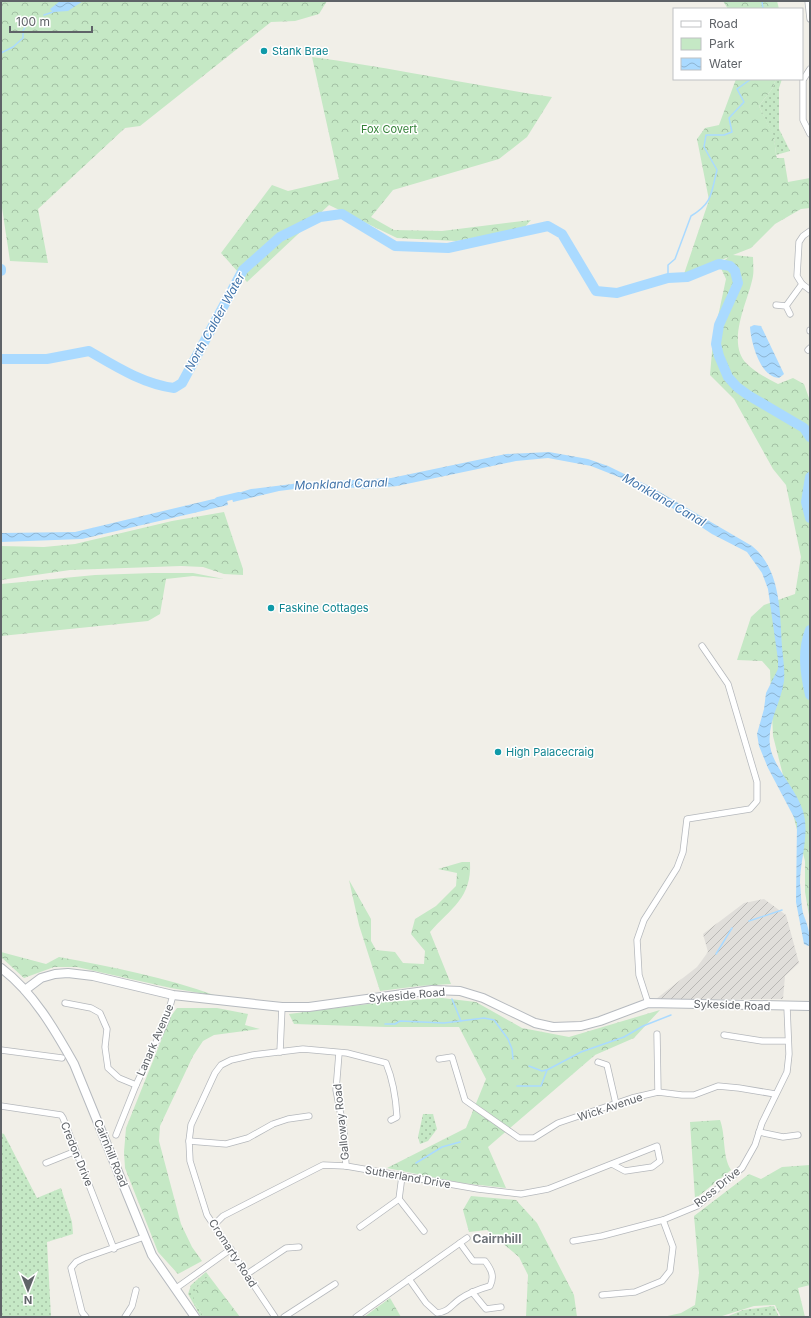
<svg xmlns="http://www.w3.org/2000/svg" width="811" height="1318" viewBox="0 0 811 1318" font-family="Inter,sans-serif">
	<style>
		.industrial { fill: url(#industrial-furrows) }
		.green { fill: url(#green-dots) }
		.forest { fill: url(#forest-crowns) }
		.water { fill: url(#water-waves) }
		.lines { fill: none; stroke-linecap: round; stroke-linejoin: round }
		.stream { stroke: #aadaff; stroke-width: 1.5 }
		.canal { stroke: #aadaff; stroke-width: 6 }
		.river { stroke: #aadaff; stroke-width: 10 }
		.street-casing { stroke: #b5b8bc; stroke-width: 7 }
		.secondary-casing { stroke: #b6babf; stroke-width: 10 }
		.street { stroke: #fff; stroke-width: 5.5 }
		.secondary { stroke: #fff; stroke-width: 8 }
		.culture-dot { fill: #0f9aa8; stroke: #fff; stroke-width: 1.5 }
		.labels { text-anchor: middle; stroke-width: 3; stroke-linejoin: round; paint-order: stroke }
		.culture-label { font-size: 11px; fill: #0d838f; stroke: #fff; text-anchor: start }
		.park-label { font-size: 11px; fill: #348238; stroke: #fff }
		.street-label { font-size: 11px; fill: #5f6368; stroke: #fff }
		.water-label { font-size: 12px; font-style: italic; fill: #4174aa; stroke: #fff }
		.neighbourhood-label { font-size: 12px; font-weight: bold; fill: #70757a; stroke: #fff }
	</style>
	<defs>
		<pattern id="industrial-furrows" width="10" height="10" patternUnits="userSpaceOnUse"><rect width="10" height="10" fill="#e0deda"/><path d="M-1 1l2-2M0 10L10 0M9 11l2-2" fill="none" stroke="#b9b8b5"/></pattern>
		<pattern id="green-dots" width="8" height="8" patternUnits="userSpaceOnUse"><rect width="8" height="8" fill="#c5e8c5"/><path d="M2 2h.1M6 6h.1" fill="none" stroke="#a3c0a4" stroke-width="1.8" stroke-linecap="round"/></pattern>
		<pattern id="forest-crowns" width="20" height="18" patternUnits="userSpaceOnUse"><rect width="20" height="18" fill="#c5e8c5"/><path d="M2 6a3 3 0 1 1 6 0M12 15a3 3 0 1 1 6 0" fill="none" stroke="#a3c0a4"/></pattern>
		<pattern id="water-waves" width="16" height="10" patternUnits="userSpaceOnUse"><rect width="16" height="10" fill="#aadaff"/><path d="M0 5q4-4 8 0t8 0" fill="none" stroke="#8eb4d2"/></pattern>
	</defs>
	<rect width="100%" height="100%" fill="#f1efe8"/>
	<polygon class="industrial" points="764,899 786,915 799,963 785,976 783,999 656,999 697,967 708,952 703,934 744,903"/>
	<g class="green">
		<polygon points="776,79 782,79 779,88 779,129 790,151 776,155 774,137 759,106 772,89"/>
		<polygon points="423,1114 433,1114 437,1129 428,1141 420,1144 418,1137"/>
		<polygon points="1,1133 4,1134 37,1198 61,1188 72,1222 73,1234 47,1242 51,1317 1,1317"/>
		<polygon points="206,1272 209,1276 200,1283 195,1303 204,1317 201,1317 188,1294 191,1285"/>
		<polygon points="774,1306 779,1317 726,1317 743,1310"/>
	</g>
	<g class="forest">
		<polygon points="1,1 327,1 319,14 295,21 271,22 140,126 125,128 38,209 48,263 10,261 1,201"/>
		<polygon points="723,1 777,1 779,9 728,9"/>
		<path d="M312,57C393,68 472,85 552,97L527,137L499,159L393,190L371,217L394,230L442,231L531,220L523,229L456,241L397,238L329,205L247,282L221,253L272,185L288,191L339,179Z"/>
		<path d="M736,79H776L772,89L759,106L774,136L776,155L777,158H784L788,182L810,178V208L801,209L775,224L751,248L733,255L753,257C753,263 754,270 753,276C749,300 725,342 747,364C756,373 767,378 778,384L793,378L804,384L810,401V921L805,892V861L773,736L770,670L762,661L737,660L751,617L764,605L795,594L801,557L786,485L773,469L734,399L710,375L713,340L726,279L719,264L729,257L684,274L709,200L697,139L705,128L719,125Z"/>
		<polygon points="224,512 243,569 243,575 224,574 203,567 181,566 70,570 1,580 1,546 44,547 75,544 172,521"/>
		<polygon points="153,573 193,573 224,579 193,576 166,579 160,614 148,621 1,636 1,584 95,575"/>
		<path d="M462,862H470C472,898 451,908 430,932L451,984L419,986L380,991L359,925L349,880L371,919V941L376,950L395,952L403,963L424,964L425,951L411,934L415,919L436,906L456,886L457,873L438,869Z"/>
		<path d="M1,952L46,964L59,957C113,967 164,977 217,996L171,988L77,967H54L24,978L1,957Z"/>
		<polygon points="442,998 476,1002 522,1028 569,1037 660,1010 634,1038 595,1055 488,1147 506,1188 462,1183 387,1168 466,1128 486,1079 459,1027 386,1027 294,1024 289,1014 384,1002"/>
		<polygon points="177,1008 217,1008 248,1014 245,1025 260,1029 214,1035 203,1041 193,1056 160,1126 159,1141 181,1224 192,1247 202,1261 178,1274 158,1252 125,1168 124,1152 126,1128 171,1016"/>
		<path d="M720,1120C726,1136 722,1156 731,1170L695,1199L690,1122Z"/>
		<polygon points="810,1165 810,1285 798,1288 805,1317 781,1317 775,1305 754,1306 719,1317 663,1317 681,1313 695,1305 699,1273 694,1216 749,1174 761,1179 782,1167"/>
		<polygon points="471,1196 516,1200 537,1223 574,1295 577,1317 526,1317 528,1275 519,1257 487,1230 469,1232 463,1210"/>
		<polygon points="209,1276 240,1317 204,1317 195,1303 193,1295 200,1283"/>
		<polygon points="390,1298 401,1317 364,1317"/>
	</g>
	<g class="water">
		<polygon points="60,1 83,1 68,11 53,12 50,9"/>
		<path d="M754,325L761,326L784,374L779,378C760,377 751,343 750,327Z"/>
		<path d="M549,452L588,459L608,466L651,487L752,546C781,569 780,613 782,647C783,658 785,670 784,681C781,703 767,722 770,746C774,769 796,788 803,811C810,835 800,859 800,883C801,891 801,909 804,916C808,926 810,934 810,945L808,946L804,944L796,902L797,823L768,768L759,746L757,734L764,709L766,693L778,669V660L768,589L762,573L747,552L712,534L634,483L591,466L548,458L516,461L397,486L365,489L326,485L279,491L233,502L231,495L251,489L300,483L391,478L506,454Z"/>
		<polygon points="226,496 228,505 82,539 1,542 1,533 75,532"/>
	</g>
	<g class="lines">
		<g class="stream">
			<polyline points="762,1 763,9"/>
			<polyline points="44,15 53,12"/>
			<polyline points="1,53 13,47 23,38 23,31 29,19"/>
			<path d="M668,278V265L675,259L691,216C713,203 711,193 717,170L704,147L706,135H724L732,132L729,118L744,102L737,89L751,79"/>
			<polyline points="749,921 782,910"/>
			<polyline points="716,954 732,928"/>
			<polyline points="452,999 461,1021"/>
			<polyline points="385,1024 395,1024 400,1021 444,1023 484,1018 494,1020 508,1039 512,1049 513,1059"/>
			<polyline points="529,1066 542,1071 546,1070"/>
			<polyline points="517,1086 541,1086 547,1070 581,1052 624,1037 643,1026 671,1015"/>
			<polyline points="416,1163 442,1147 460,1142"/>
		</g>
		<polyline class="canal" points="218,500 239,495"/>
		<g class="river">
			<polyline points="1,269 1,271"/>
			<path d="M1,359H47L89,351C115,366 143,384 174,388L182,383L243,270L280,237L320,217L342,214L395,246L448,248L548,226L562,234L596,291L617,293L668,278L687,277L719,264L730,266L735,271L738,283L719,325L716,344L719,356L728,377L737,387L748,395L804,428L810,437"/>
			<polyline points="810,477 806,502 810,518"/>
			<path d="M810,630C802,651 805,673 810,695"/>
		</g>
		<defs>
			<g id="street">
				<polyline points="808,1 810,19"/>
				<polyline points="810,69 803,80 803,120 810,134"/>
				<polyline points="810,231 803,236 799,242 797,276 802,284 810,290"/>
				<polyline points="776,305 786,306 790,314"/>
				<polyline points="786,306 802,284"/>
				<polyline points="810,330 810,331"/>
				<polyline points="808,350 810,348"/>
				<polyline points="65,1003 91,1008 100,1013 107,1029 105,1047 108,1068 119,1078 136,1085 166,1021 173,995"/>
				<polyline points="648,1003 639,975 637,940 644,920 677,868 683,852 687,819 750,809 757,801 757,782 728,684 702,646"/>
				<polyline points="657,1034 658,1092"/>
				<polyline points="724,1035 762,1041 787,1041"/>
				<polyline points="1,1050 62,1058"/>
				<polyline points="280,1052 282,1007"/>
				<polyline points="339,1053 336,1090 344,1131 346,1166"/>
				<polyline points="439,1059 452,1057 465,1100 519,1138 534,1138 558,1123 632,1098 658,1092 682,1095 694,1095 718,1086 739,1088 775,1094"/>
				<polyline points="598,1062 607,1065 616,1104"/>
				<polyline points="1,1106 61,1115 63,1118 114,1249"/>
				<polyline points="759,1132 783,1137 798,1135"/>
				<polyline points="116,1135 136,1085"/>
				<polyline points="189,1141 226,1144 248,1138 273,1124 288,1119 309,1116"/>
				<polyline points="46,1163 76,1151"/>
				<polyline points="399,1199 424,1231"/>
				<polyline points="215,1224 223,1216 323,1165 346,1166 478,1189 521,1194 548,1189 657,1146 660,1161 652,1167 625,1171 612,1164"/>
				<polyline points="360,1227 399,1199 402,1176"/>
				<polyline points="573,1241 602,1236 663,1220 697,1206 742,1168 755,1145 762,1123 787,1072 789,1054 787,1007"/>
				<polyline points="247,1274 286,1248 299,1247"/>
				<path d="M409,1279L426,1303L437,1313C449,1312 451,1305 460,1299C469,1293 479,1289 490,1286C495,1276 491,1269 485,1261H473L460,1243"/>
				<polyline points="175,1289 231,1249"/>
				<polyline points="472,1292 486,1309 501,1307"/>
				<polyline points="602,1295 635,1292 662,1281 670,1271 673,1247 663,1220"/>
				<polyline points="86,1317 82,1312 71,1268 76,1262 84,1258 144,1237"/>
				<polyline points="125,1317 132,1306 136,1290"/>
				<path d="M275,1317L207,1215L190,1161L189,1141L191,1125L215,1073L221,1065L231,1060L253,1055L303,1049L347,1053L386,1063C393,1080 396,1099 397,1117L391,1120"/>
				<polyline points="284,1317 335,1284"/>
				<polyline points="356,1317 467,1238"/>
			</g>
			<g id="secondary">
				<path d="M1,968C33,992 55,1030 74,1064L152,1255L195,1317"/>
				<polyline points="25,990 41,978 55,974 68,973 93,976 173,995 282,1007 309,1007 432,990 460,991 483,998 535,1023 553,1027 581,1026 600,1021 648,1003 810,1006"/>
			</g>
		</defs>
		<use href="#street" class="street-casing"/>
		<use href="#secondary" class="secondary-casing"/>
		<use href="#street" class="street"/>
		<use href="#secondary" class="secondary"/>
	</g>
	<g class="culture-dot">
		<circle cx="264" cy="51" r="4"/>
		<circle cx="271" cy="608" r="4"/>
		<circle cx="498" cy="752" r="4"/>
	</g>
	<g class="labels">
		<g class="culture-label">
			<text x="272" y="55">Stank Brae</text>
			<text x="279" y="612">Faskine Cottages</text>
			<text x="506" y="756">High Palacecraig</text>
		</g>
		<g class="park-label">
			<text x="389" y="133">Fox Covert</text>
		</g>
		<g class="street-label">
			<text transform="translate(407 995) rotate(-5)" y="4">Sykeside Road</text>
			<text transform="translate(732 1005) rotate(2)" y="4">Sykeside Road</text>
			<text transform="translate(155 1040) rotate(-67)" y="4">Lanark Avenue</text>
			<text transform="translate(610 1107) rotate(-18)" y="4">Wick Avenue</text>
			<text transform="translate(341 1122) rotate(-96)" y="4">Galloway Road</text>
			<text transform="translate(111 1153) rotate(68)" y="4">Cairnhill Road</text>
			<text transform="translate(77 1154) rotate(68)" y="4">Credon Drive</text>
			<text transform="translate(408 1177) rotate(10)" y="4">Sutherland Drive</text>
			<text transform="translate(717 1187) rotate(-39)" y="4">Ross Drive</text>
			<text transform="translate(233 1253) rotate(57)" y="4">Cromarty Road</text>
		</g>
		<g class="water-label">
			<text transform="translate(215 322) rotate(-61)" y="4">North Calder Water</text>
			<text transform="translate(341 484) rotate(-2)" y="4">Monkland Canal</text>
			<text transform="translate(664 500) rotate(30)" y="4">Monkland Canal</text>
		</g>
		<g class="neighbourhood-label">
			<text x="497" y="1243">Cairnhill</text>
		</g>
	</g>
	<rect width="811" height="1318" fill="none" stroke="#5f6368" stroke-width="4"/>
	<rect x="673" y="8" width="130" height="72" fill="#ffffff" stroke="#bfc1c3"/>
	<rect x="681" y="21" width="20" height="6" fill="#ffffff" stroke="#bfc1c3"/>
	<text x="709" y="28" font-size="12" fill="#5f6368">Road</text>
	<rect x="681" y="38" width="20" height="12" fill="#c5e8c5" stroke="#bfc1c3"/>
	<text x="709" y="48" font-size="12" fill="#5f6368">Park</text>
	<rect x="681" y="58" width="20" height="12" fill="url(#water-waves)" stroke="#bfc1c3"/>
	<text x="709" y="68" font-size="12" fill="#5f6368">Water</text>
	<g transform="translate(28 1290) rotate(180)" stroke="#ffffff" stroke-width="3" paint-order="stroke">
	<path d="M0-3L7 15L0 10L-7 15Z" fill="#5f6368"/>
	<text y="-6" font-size="11" font-weight="bold" text-anchor="middle" fill="#5f6368">N</text>
	</g>
	<path d="M10 26v6h82v-6" fill="none" stroke="#5f6368" stroke-width="2"/>
	<text x="16" y="26" font-size="12" fill="#5f6368" stroke="#ffffff" stroke-width="3" paint-order="stroke">100 m</text>
</svg>
